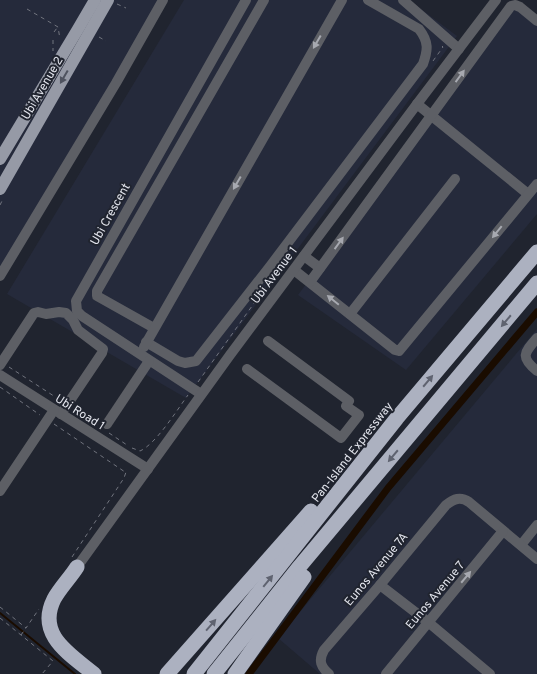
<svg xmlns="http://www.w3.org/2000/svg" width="537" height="674" viewBox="0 0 537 674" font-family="Overpass,sans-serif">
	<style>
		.built { fill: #252a3b }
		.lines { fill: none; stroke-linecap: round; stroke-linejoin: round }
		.stream { stroke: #1a0c00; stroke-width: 2 }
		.canal { stroke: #1a0c00; stroke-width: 7 }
		.path { stroke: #71747e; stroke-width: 1; stroke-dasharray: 4 4; stroke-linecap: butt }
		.minor { stroke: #5d5f65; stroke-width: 10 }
		.major { stroke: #969aa6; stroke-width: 12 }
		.highway { stroke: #acb1c0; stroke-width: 15 }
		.oneway { fill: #a7a9b0 }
		.oneway2 { fill: #4f535f }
		.oneway3 { fill: #5f6370 }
		.labels { text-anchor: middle; stroke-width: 4; stroke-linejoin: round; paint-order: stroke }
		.street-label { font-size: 12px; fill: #e3e5ed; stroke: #20242f }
	</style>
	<rect width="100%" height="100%" fill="#20242f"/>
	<g class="built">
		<polygon points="0,0 168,0 0,279"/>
		<polygon points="184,0 409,0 457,36 186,398 7,294"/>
		<polygon points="518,1 537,17 537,214 406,370 298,295"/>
		<polygon points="537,329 537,674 320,674 278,638"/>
	</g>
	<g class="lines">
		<polyline class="stream" points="0,613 75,674"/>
		<polyline class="canal" points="249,674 388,488 537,312"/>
		<g class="path">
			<polyline points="117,4 126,8"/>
			<polyline points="27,9 58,27 60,39"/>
			<polyline points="54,32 57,28"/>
			<polyline points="99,37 106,41"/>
			<polyline points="53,40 53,51"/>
			<polyline points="433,61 443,47 442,46"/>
			<polyline points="0,205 3,199"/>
			<polyline points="9,367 60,400"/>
			<polyline points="198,382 267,285"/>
			<polyline points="0,387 40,415"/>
			<polyline points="74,409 98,425"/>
			<polyline points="54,424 125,472"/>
			<polyline points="109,433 127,445"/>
			<path d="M132,448L140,451C156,444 177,410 188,395"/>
			<polyline points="72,557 124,478 127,469"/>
			<polyline points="0,607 26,628 39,609"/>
			<polyline points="0,618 53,661 42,674"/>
			<polyline points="21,635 26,628"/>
		</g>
		<g class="minor">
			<polyline points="403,0 459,49"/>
			<polyline points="417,104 528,194"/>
			<polyline points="304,256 320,268"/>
			<polyline points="294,270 395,350 399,351 537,184"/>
			<polyline points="0,276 116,83 163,0"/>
			<polyline points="310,282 511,6 515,5 520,7 537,21"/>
			<polyline points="350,314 455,179"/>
			<polyline points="154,328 97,296 97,291 264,0"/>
			<path d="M537,338C524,353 520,357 537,371"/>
			<path d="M146,342L178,361L185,363L196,361L271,265L423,64C428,50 429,42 419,29L368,0"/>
			<polyline points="144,347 342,0"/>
			<polyline points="0,365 34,313 38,312 46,314 59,312 66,313 73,320 78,330 103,349 102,353 61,414"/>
			<polyline points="247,369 341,438 359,415 346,406 349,401 268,341"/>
			<polyline points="0,375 148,469"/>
			<polyline points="201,394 82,316 77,311 76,301 246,0"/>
			<polyline points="107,424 149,361"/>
			<polyline points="0,491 54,410"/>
			<polyline points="521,545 537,525"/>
			<polyline points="77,567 230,355 417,104 496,0"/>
			<polyline points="380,585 428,622 490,674"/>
			<path d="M329,674C321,667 318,661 324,650L380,585L446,505C454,499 460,496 469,502L537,559"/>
			<polyline points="386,674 503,531"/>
		</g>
		<g class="major">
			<polyline points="0,159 78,29 95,0"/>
			<polyline points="0,189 108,0"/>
		</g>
		<g class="highway">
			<path d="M77,567C70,578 60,588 54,599C36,635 70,654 94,674"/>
			<polyline points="167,674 311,511"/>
			<polyline points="194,674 397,418 537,252"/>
			<polyline points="214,674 300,566 537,283"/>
			<polyline points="235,674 304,577"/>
		</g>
	</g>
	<defs><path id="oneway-solid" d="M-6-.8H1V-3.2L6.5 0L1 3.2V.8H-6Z" transform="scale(1.25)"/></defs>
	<g class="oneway">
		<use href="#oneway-solid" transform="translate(317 42) rotate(120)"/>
		<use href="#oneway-solid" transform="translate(460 76) rotate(-54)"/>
		<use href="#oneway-solid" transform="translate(237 183) rotate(120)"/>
		<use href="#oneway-solid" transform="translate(497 232) rotate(129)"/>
		<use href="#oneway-solid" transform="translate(339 243) rotate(-54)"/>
		<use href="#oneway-solid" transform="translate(333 300) rotate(-141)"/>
		<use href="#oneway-solid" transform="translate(466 577) rotate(-50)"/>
	</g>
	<use class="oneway2" href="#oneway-solid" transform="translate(64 77) rotate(120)"/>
	<g class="oneway3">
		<use href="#oneway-solid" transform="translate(506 321) rotate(130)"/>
		<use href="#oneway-solid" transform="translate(428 381) rotate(-50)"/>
		<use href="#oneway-solid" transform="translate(393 456) rotate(130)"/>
		<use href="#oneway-solid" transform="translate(268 581) rotate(-51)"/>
		<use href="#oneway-solid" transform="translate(211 625) rotate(-49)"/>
	</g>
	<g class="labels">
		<g class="street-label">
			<text transform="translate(42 88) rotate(-60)" y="4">Ubi Avenue 2</text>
			<text transform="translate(110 214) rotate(-61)" y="4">Ubi Crescent</text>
			<text transform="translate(274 275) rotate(-53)" y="4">Ubi Avenue 1</text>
			<text transform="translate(80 412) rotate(32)" y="4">Ubi Road 1</text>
			<text transform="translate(352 452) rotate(-52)" y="4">Pan-Island Expressway</text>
			<text transform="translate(376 569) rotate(-50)" y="4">Eunos Avenue 7A</text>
			<text transform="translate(435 595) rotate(-50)" y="4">Eunos Avenue 7</text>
		</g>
	</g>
</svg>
